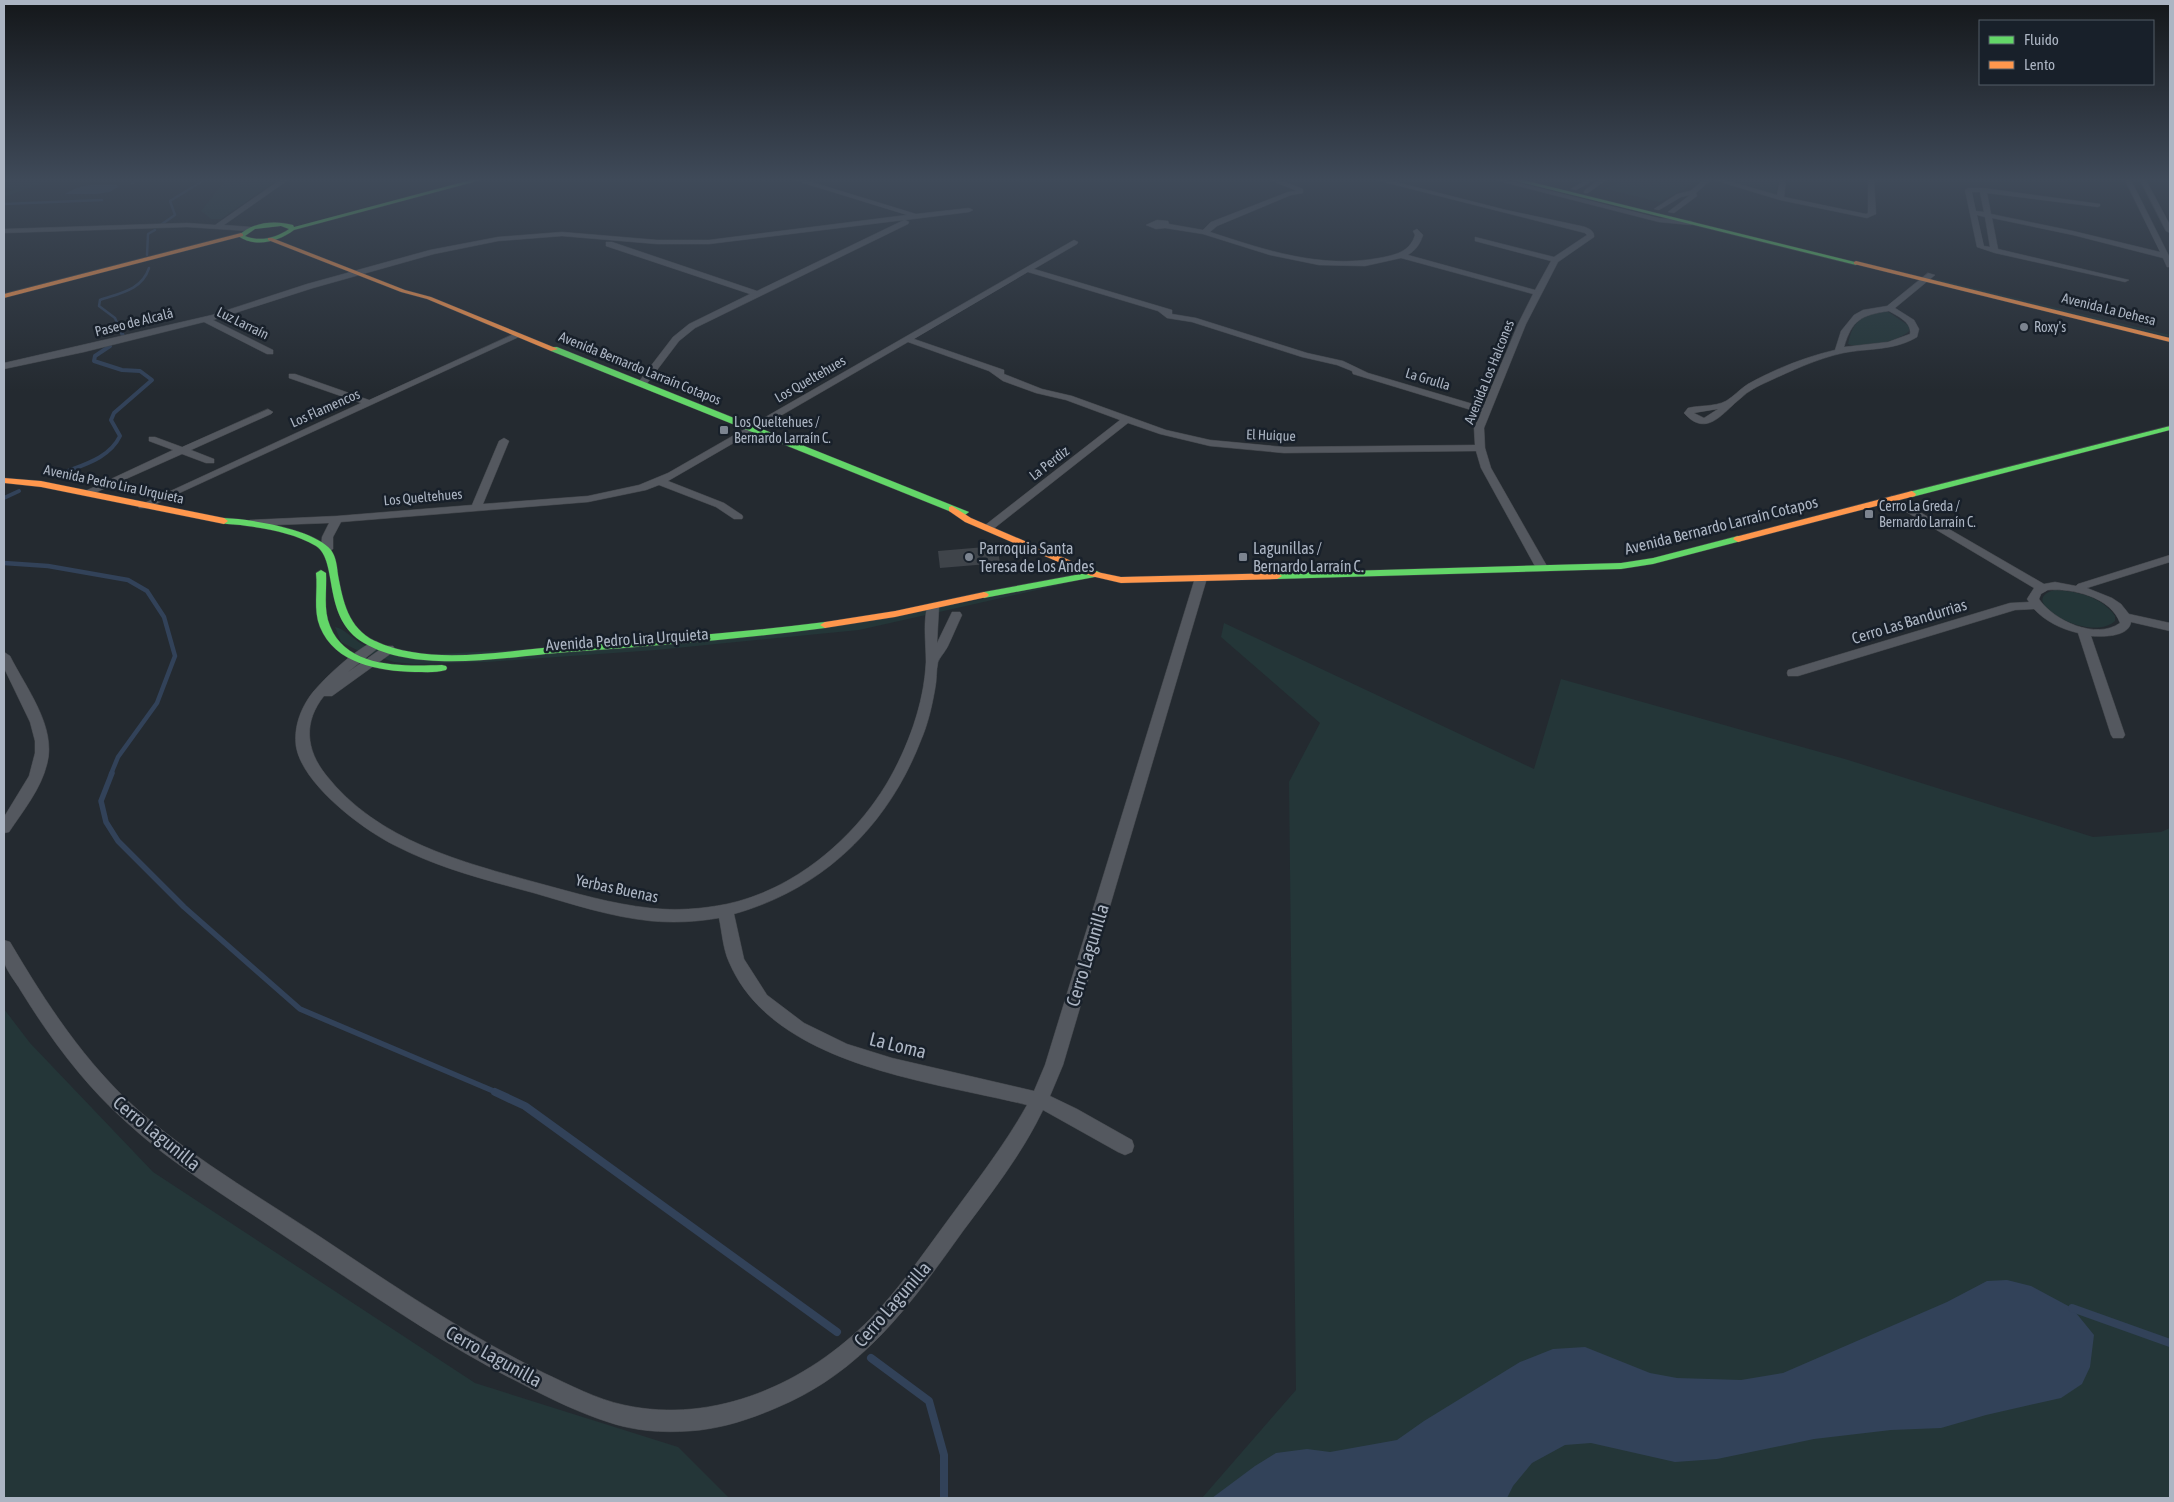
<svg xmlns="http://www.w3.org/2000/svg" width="2174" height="1502" viewBox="0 0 2174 1502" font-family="'Asap Condensed',sans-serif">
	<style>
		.green { fill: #243638 }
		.water { fill: #324259 }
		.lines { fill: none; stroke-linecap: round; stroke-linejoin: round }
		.stream-far4 { stroke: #324259; stroke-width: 2.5 }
		.stream-far3 { stroke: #324259; stroke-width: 4 }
		.stream-far2 { stroke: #324259; stroke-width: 4.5 }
		.stream-far1 { stroke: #324259; stroke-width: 5.5 }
		.stream { stroke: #324259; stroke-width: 8 }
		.building { fill: #3f444a }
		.street-casing { stroke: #404449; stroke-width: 1 }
		.fast-casing { stroke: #404449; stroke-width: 1 }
		.slow-casing { stroke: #404449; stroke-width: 1 }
		.street { fill: #54585f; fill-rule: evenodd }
		.fast { fill: #63d668; fill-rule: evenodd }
		.slow { fill: #ff974d; fill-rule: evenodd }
		.poi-dot { fill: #7c8490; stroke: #18202a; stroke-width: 2 }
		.labels { text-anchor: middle; stroke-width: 5; stroke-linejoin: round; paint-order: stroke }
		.far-street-label { font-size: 14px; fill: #acb5c3; stroke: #18202a }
		.far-poi-label { font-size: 14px; fill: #acb5c3; stroke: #18202a; text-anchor: start }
		.street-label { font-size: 16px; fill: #acb5c3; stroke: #18202a }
		.poi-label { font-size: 16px; fill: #acb5c3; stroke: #18202a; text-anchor: start }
		.near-street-label { font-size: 19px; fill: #acb5c3; stroke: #18202a }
	</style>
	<rect width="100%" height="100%" fill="#242a30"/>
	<g class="green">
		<polygon points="8,180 51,180 4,197 4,193 14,190 4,187 4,181"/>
		<polygon points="226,180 277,180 221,219 211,219 201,211"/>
		<polygon points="1623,180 1697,180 1684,189 1659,202 1606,189"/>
		<polygon points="1725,180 1778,180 1776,194 1770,194"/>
		<polygon points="1936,279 2170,335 2170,337 1935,280"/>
		<path d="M1887,311L1909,326V331C1900,341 1860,350 1848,344C1853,318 1864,315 1887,311Z"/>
		<path d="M1081,580L859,630L656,650L487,662L414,664L394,662L359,651L341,642L335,627C345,629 353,639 362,644C373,650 387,652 399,656L741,638L957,604Z"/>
		<path d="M2055,590C2077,591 2102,597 2115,616V621C2091,644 2012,600 2055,590Z"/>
		<polygon points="1224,623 1534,769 1561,679 1845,759 2093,837 2161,832 2170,828 2170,1498 1202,1498 1296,1390 1289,782 1320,723 1221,637"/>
		<polygon points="4,1009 30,1043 153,1172 475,1383 678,1447 729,1498 4,1498"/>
	</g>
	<g class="water">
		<path d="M114,184L119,186L110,192L96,194H65C83,183 94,185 114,184Z"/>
		<polygon points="2007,1280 2031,1286 2072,1308 2094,1335 2090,1367 2082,1384 2061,1398 1986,1415 1941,1428 1891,1430 1814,1439 1717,1459 1675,1462 1591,1443 1565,1445 1532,1463 1513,1486 1507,1498 1212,1498 1255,1466 1276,1453 1307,1449 1330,1452 1397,1440 1424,1421 1520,1362 1553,1349 1585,1347 1650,1373 1677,1378 1741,1380 1783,1373 1947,1302 1987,1281"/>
	</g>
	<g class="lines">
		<g class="stream-far4">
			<polyline points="132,183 137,180"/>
			<polyline points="4,204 102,200"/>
			<polyline points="162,224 175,215 170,201 204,180"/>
			<polyline points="147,255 148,234 155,230"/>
			<path d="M121,332L115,318L99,306L100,300C120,293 142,290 149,268"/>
		</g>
		<g class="stream-far3">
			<polyline points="121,331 123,336"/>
			<path d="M60,474C82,465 109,459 120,436L111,420L114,413L152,380L140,371L122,370L94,361L95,356L110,346"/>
			<polyline points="4,498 19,491"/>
		</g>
		<polyline class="stream-far2" points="4,563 48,566 128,580 147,591 164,617 175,656 157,703 118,757 111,774"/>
		<polyline class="stream-far1" points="112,773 101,801 106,822 118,841 184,907 300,1009 498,1093"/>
		<g class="stream">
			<polyline points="495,1092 525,1106 837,1332"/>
			<polyline points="2072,1308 2170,1343"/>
			<polyline points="871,1358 929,1401 944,1455 944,1498"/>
		</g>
	</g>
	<polygon class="building" points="997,546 1000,563 940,568 938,551"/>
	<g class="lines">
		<defs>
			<g id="street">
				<polygon points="280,180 288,180 224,225 251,227 252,229 248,231 187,227 4,233 4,229 187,223 215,225"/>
				<polygon points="794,180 805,180 916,214 969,208 973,210 969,212 905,220 909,222 908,224 695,328 679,341 645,386 642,387 637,384 673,337 689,324 750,294 606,246 606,242 612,242 757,291 904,220 709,244 657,244 562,236 498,241 434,254 313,288 213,320 273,350 273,354 267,354 204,322 84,352 4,369 4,363 212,315 307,284 430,250 498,237 562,232 657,240 709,240 907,215"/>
				<path d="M1270,180H1280L1303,189V193L1291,195L1217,226L1210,232C1265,250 1321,269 1379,258C1395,255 1410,252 1415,235L1413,231L1417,229L1423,235C1420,244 1416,250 1408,255L1535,290L1551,261L1475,241V237L1554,257L1587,235L1585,233L1376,180H1388L1506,210L1581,226C1586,227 1595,230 1594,237L1558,262L1526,324L1484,428L1485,448L1491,468L1548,568L1546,570H1538L1536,568L1481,468L1476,451L1284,453L1210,446L1160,434L1128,423L992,530H984L983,528L984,526L1120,420L1066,400L1036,393L1003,381L989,371L908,342L668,481L724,503L742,515L743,517L742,519H734L716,507L659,485L646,490L588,502L341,522L333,537V549L327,552L321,549L322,537L329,523L250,526L245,523L250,520L337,516L472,505L499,441L504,438L509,441L483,504L588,496L639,485L668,473L1074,240L1078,242L1077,244L1034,269L1172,310V314L1196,318L1307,353L1343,361L1368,373L1483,407L1518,324L1533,294L1401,258L1365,266L1319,265L1270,255L1203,234L1165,228L1156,229L1146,225L1157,220L1168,221L1169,224L1203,230L1211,222L1288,192L1297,191ZM1028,272L1158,311L1167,318L1192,322L1302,357L1337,365L1352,371L1353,374L1481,413L1474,428L1475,445L1284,447L1210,440L1166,430L1072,396L1042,389L1004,374V370L914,339Z"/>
				<polygon points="1495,180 1507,180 1659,218 1691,221 1695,223 1691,225 1659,222"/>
				<polygon points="1586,180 1594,180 1576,190 1571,189"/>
				<polygon points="1598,180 1606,180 1588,193 1584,193 1584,191"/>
				<polygon points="1704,180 1711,180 1696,193 1697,196 1674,213 1668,212 1690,195 1681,197 1659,210 1654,209 1677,194 1690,191"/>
				<polygon points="1714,180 1725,180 1777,195 1780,180 1786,180 1784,197 1866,214 1868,213 1868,180 1874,180 1876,214 1867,218 1780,200"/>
				<path d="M2125,180H2131L2170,258V267H2167L2163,258L2073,235L1992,218L1998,249L2129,280L2125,282L1995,253L1977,247L1965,190L1968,188H1983L2100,204V206L2098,207L1987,193L1991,214L2073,231L2160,252ZM1972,192H1980L1984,212L1976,211ZM1977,215L1985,217L1990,247L1984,246Z"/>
				<polygon points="2140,180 2146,180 2170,225 2170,233 2166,231"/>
				<path d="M1928,273L1935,275L1895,308L1914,320L1919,329L1917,337C1894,351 1868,348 1843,353C1816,359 1791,371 1767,382C1758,386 1748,391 1741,398C1723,412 1707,439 1684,413L1688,408C1700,405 1714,407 1726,401C1733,397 1740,389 1748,384C1775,369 1805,357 1835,350L1841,331L1854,315L1863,310L1887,306ZM1889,311C1897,316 1912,322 1910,334L1888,342L1844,347C1852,320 1861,315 1889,311ZM1718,409L1704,418L1694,413Z"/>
				<polygon points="516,333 523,335 147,508 139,508 138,506 361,403 289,378 289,374 295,374 369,400"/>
				<polygon points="268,409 273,412 271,414 191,450 214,459 214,463 206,463 182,454 90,495 82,495 81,493 173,450 149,441 149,437 155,437 182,447"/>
				<path d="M1892,496L2044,584L2055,582L2076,586L2078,584L2170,555V562L2087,588L2112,598L2121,604L2129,614L2170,623V631L2131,622C2129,637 2103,637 2091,636L2125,735L2123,738H2113L2111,735L2078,633C2061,629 2045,621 2034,609L2015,610L1798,676H1788L1787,673L1788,670L2010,603L2029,602L2027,599L2034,588L1888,501L1887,499ZM2048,590C2072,588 2111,597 2120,623C2096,640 2054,621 2039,599L2041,594Z"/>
				<path d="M1201,575L1207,578L1063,1065L1050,1096L1077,1109L1132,1140L1134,1146L1132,1152L1125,1155L1118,1152L1043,1110C1022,1154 992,1192 963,1231C910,1305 863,1372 776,1408C748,1420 720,1429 690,1431C662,1433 634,1431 608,1422C580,1413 553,1400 526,1386C441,1344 364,1289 286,1237C231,1199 172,1165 124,1120C83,1083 50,1038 21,991C16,982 6,971 4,961C2,955 4,946 4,940L10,942C46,1003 85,1063 138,1110C198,1163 274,1205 340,1250C406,1294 473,1338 544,1373C570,1385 596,1399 624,1405C715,1425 807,1383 870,1319C899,1289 923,1254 948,1220C975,1183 1004,1146 1027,1105C931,1081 773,1066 729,962C723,949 722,932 719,918C696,922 674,923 651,921C611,917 572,904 534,893C486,880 438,868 394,845C362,829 302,784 296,746C294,729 299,713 308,699C318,683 358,646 376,641L382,645L348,672L385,646H393L395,649L393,652L332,696H324C303,722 306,750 326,775C378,841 462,862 538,883C575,893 612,904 650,908C676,911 702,909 727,904C793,890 853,840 887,783C908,747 924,704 926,662C926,643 923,626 927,607L933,603L939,607L937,643L952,612H960L962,615C957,625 953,636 948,646C945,652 940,657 938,662C936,671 937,680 935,689C932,706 928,724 921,740C888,826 823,889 734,914L744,959L767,995L804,1023L847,1044L892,1058L1034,1091L1045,1065L1195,578Z"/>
				<path d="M4,652L10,656C26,688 57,727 47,764C41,789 23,811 9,832L4,833V817L29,776L35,753V741L30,722L4,668Z"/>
			</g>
			<g id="fast">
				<path d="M471,180H481L294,230C278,242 255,248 238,236C253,222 274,220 293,225L294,227ZM281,226L289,229C276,238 260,242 245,236L255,229Z"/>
				<polygon points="1512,180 1523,180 1859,263 1856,265"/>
				<polygon points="551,347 557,347 969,512 965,515 949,511 551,351"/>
				<polygon points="2170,426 2170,430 1912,497 1908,494 1909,492"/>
				<path d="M224,518C250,519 314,529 331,550C336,557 337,566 338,575C343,601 348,628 375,641C431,667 506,650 566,646C652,639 739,633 825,622L830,625L825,628C740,639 655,646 569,652C510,656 418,675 364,643C321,618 339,561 316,546C296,534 270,529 247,526C238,524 229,525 221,523V519Z"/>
				<polygon points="1738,536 1741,537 1741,541 1653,564 1621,569 1277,579 1272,576 1277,573 1621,563 1653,558"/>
				<path d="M321,570L326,573C327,590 323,610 330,626C347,669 404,666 442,665L446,666L447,668L446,670C436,673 425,672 415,672C379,671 335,664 320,627C313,610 318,590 316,573Z"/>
				<polygon points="1097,571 1102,574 1100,576 984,598 979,595 984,592"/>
			</g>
			<g id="slow">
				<polygon points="241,233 243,234 243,236 4,298 4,294"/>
				<polygon points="268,238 272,238 405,290 431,297 558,349 551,351 427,299 401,292 268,240"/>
				<polygon points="1856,261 2170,338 2170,342 1854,264 1854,262"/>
				<polygon points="4,478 41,481 224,518 228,521 224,524 41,487 4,483"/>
				<polygon points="1912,491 1916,494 1915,496 1738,542 1733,539 1735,537"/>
				<polygon points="952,506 971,518 1097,572 1121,577 1277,573 1282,576 1277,579 1121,583 1091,576 965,522 949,511 949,507"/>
				<polygon points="984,592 987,593 989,595 987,597 895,617 825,628 820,625 825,622 895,611"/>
			</g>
		</defs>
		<use href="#street" class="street-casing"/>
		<use href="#fast" class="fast-casing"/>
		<use href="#slow" class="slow-casing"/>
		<use href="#street" class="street"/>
		<use href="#fast" class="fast"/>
		<use href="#slow" class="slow"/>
	</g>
	<linearGradient id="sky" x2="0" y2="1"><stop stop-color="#14171a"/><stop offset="0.46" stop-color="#3f4a59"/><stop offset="1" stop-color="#3f4a59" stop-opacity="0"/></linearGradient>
	<rect width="2174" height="391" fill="url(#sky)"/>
	<g class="poi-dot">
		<circle cx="2024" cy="327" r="5"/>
		<rect x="719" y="425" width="10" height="10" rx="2.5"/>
		<rect x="1864" y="509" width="10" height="10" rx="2.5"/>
		<circle cx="969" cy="557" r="5"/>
		<rect x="1238" y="552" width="10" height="10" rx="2.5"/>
	</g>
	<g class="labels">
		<g class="far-street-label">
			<text transform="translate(2109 309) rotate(14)" y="5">Avenida La Dehesa</text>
			<text transform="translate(134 322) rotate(-14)" y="5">Paseo de Alcalá</text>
			<text transform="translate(243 323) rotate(26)" y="5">Luz Larraín</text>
			<text transform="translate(640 368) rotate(22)" y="5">Avenida Bernardo Larraín Cotapos</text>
			<text transform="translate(1489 372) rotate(-68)" y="5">Avenida Los Halcones</text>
			<text transform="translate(810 379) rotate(-30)" y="5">Los Queltehues</text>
			<text transform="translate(1428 379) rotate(17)" y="5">La Grulla</text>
			<text transform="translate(325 408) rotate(-24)" y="5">Los Flamencos</text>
			<text transform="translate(1271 435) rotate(2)" y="5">El Huique</text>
			<text transform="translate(1049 463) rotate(-38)" y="5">La Perdiz</text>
			<text transform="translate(114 484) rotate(12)" y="5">Avenida Pedro Lira Urquieta</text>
			<text transform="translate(423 497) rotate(-5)" y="5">Los Queltehues</text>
		</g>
		<g class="far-poi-label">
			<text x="2034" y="332">Roxy's</text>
			<text x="734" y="427">Los Queltehues /<tspan x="734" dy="16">Bernardo Larraín C.</tspan></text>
			<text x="1879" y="511">Cerro La Greda /<tspan x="1879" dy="16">Bernardo Larraín C.</tspan></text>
		</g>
		<g class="street-label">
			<text transform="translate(1721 525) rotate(-14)" y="6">Avenida Bernardo Larraín Cotapos</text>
			<text transform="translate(1909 621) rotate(-17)" y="6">Cerro Las Bandurrias</text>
			<text transform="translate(627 639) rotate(-4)" y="6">Avenida Pedro Lira Urquieta</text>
			<text transform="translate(617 888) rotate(12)" y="6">Yerbas Buenas</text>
		</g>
		<g class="poi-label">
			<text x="979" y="554">Parroquia Santa<tspan x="979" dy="18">Teresa de Los Andes</tspan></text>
			<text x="1253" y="554">Lagunillas /<tspan x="1253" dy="18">Bernardo Larraín C.</tspan></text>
		</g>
		<g class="near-street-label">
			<text transform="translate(1087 955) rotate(-73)" y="7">Cerro Lagunilla</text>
			<text transform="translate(898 1045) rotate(14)" y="7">La Loma</text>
			<text transform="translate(157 1133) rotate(39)" y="7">Cerro Lagunilla</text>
			<text transform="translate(892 1304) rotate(-49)" y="7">Cerro Lagunilla</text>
			<text transform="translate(494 1356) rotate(29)" y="7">Cerro Lagunilla</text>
		</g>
	</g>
	<rect width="2174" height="1502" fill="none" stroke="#acb5c3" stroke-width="10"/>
	<rect x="1979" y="20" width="175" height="65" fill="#18202a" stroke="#535c67"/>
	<rect x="1989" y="36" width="25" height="8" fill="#63d668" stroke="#535c67"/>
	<text x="2024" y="45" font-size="15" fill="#acb5c3">Fluido</text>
	<rect x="1989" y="61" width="25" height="8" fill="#ff974d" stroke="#535c67"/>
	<text x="2024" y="70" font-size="15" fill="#acb5c3">Lento</text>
</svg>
